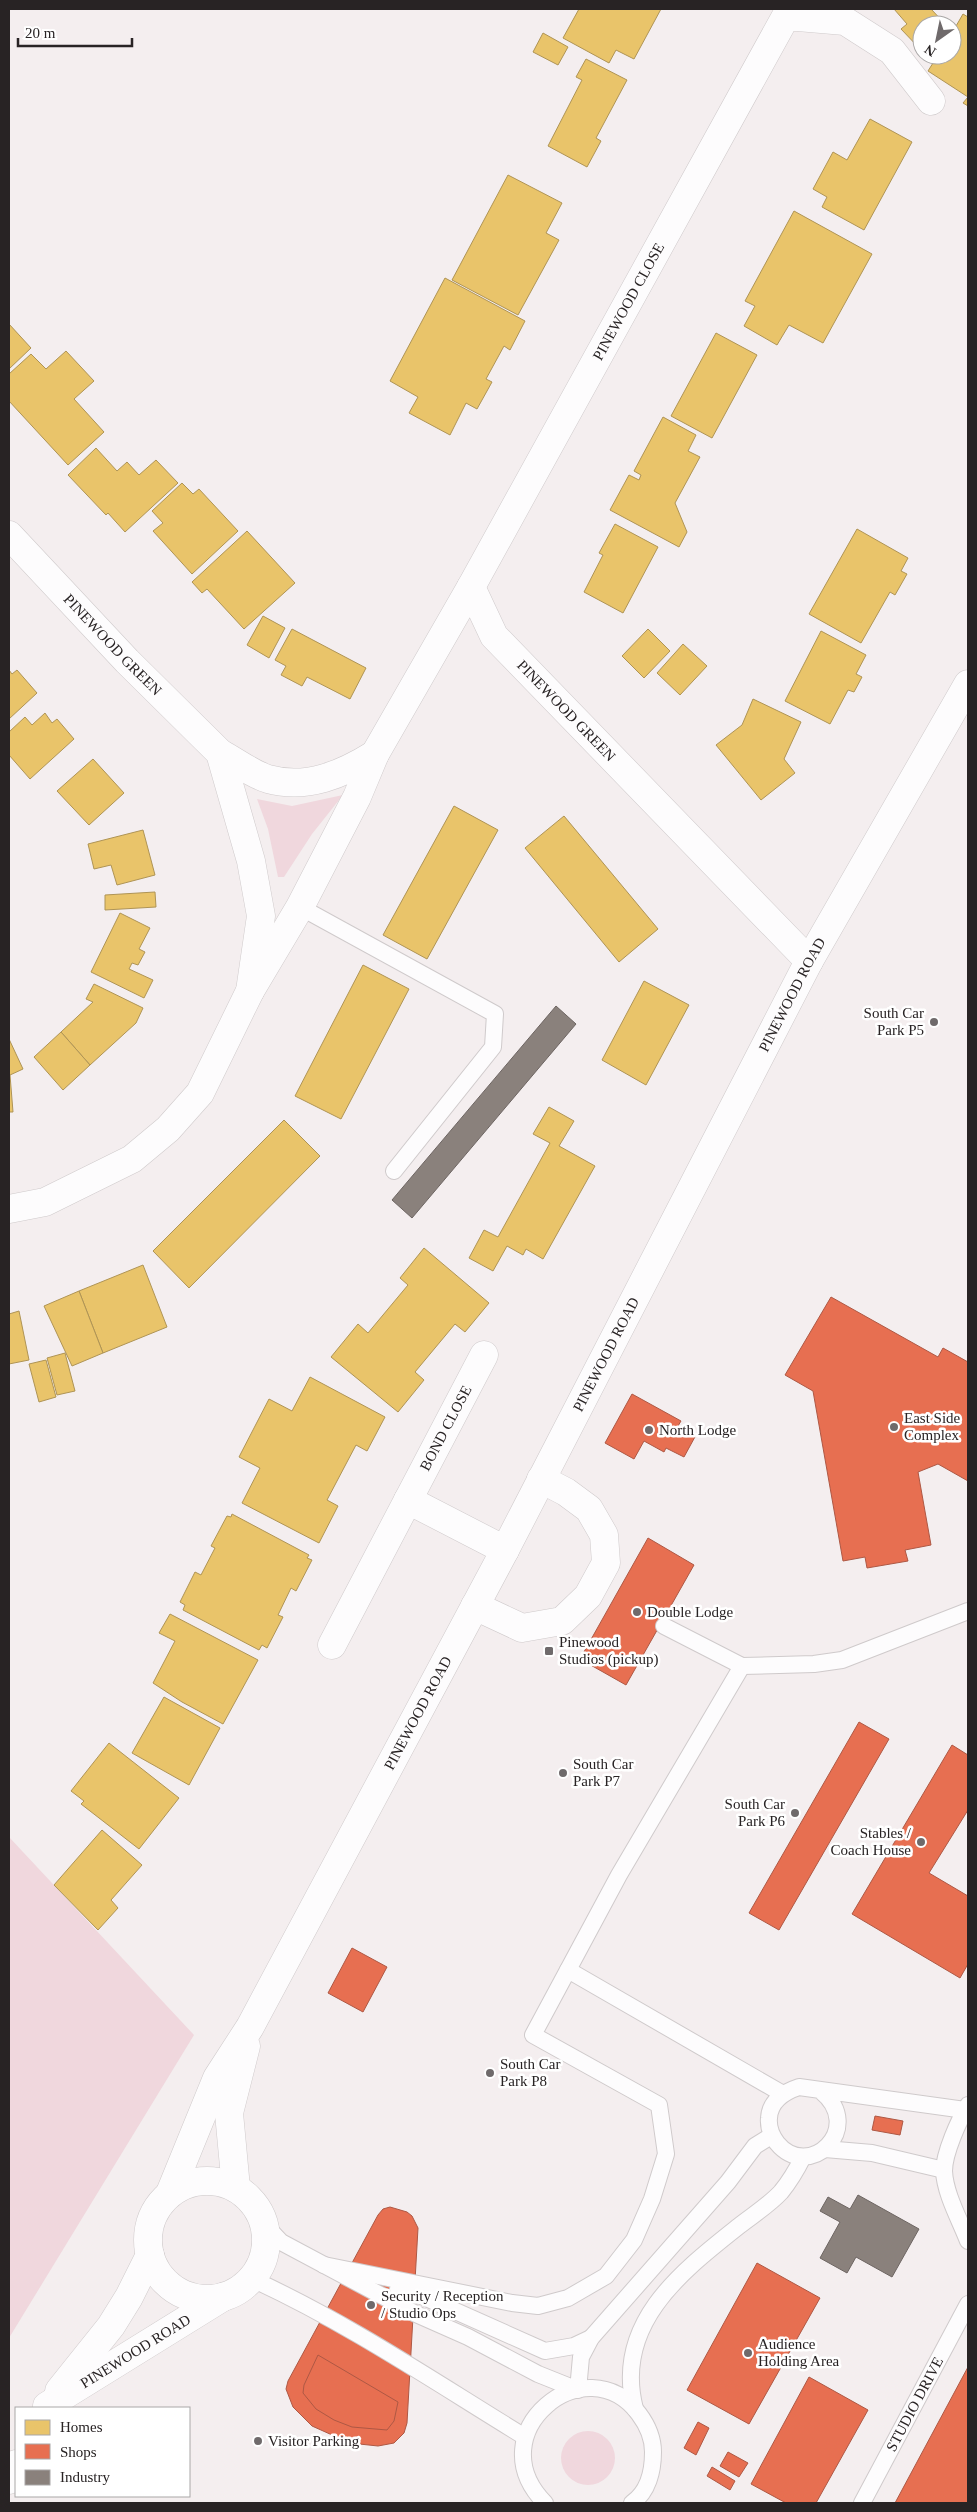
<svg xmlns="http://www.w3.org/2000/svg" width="977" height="2512" viewBox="0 0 977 2512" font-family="'Times New Roman',serif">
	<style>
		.green { fill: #f0d7dd }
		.homes { fill: #e9c46a; stroke: #af9455 }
		.shops { fill: #e76f51; stroke: #ae5844 }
		.industry { fill: #8a817c; stroke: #6d6562 }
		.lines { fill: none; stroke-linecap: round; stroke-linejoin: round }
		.lane-casing { stroke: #cfcacb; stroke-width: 18 }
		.street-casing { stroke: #cfcacb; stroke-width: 29 }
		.secondary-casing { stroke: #cfcacb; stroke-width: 29 }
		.lane { stroke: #fdfcfd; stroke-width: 16 }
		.street { stroke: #fdfcfd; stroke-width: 28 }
		.secondary { stroke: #fdfcfd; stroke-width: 28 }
		.poi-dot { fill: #6f6a6b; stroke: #fff; stroke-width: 2 }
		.labels { text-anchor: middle; stroke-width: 5; stroke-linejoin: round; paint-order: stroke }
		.street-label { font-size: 15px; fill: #282324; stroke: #fff }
		.poi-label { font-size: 15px; fill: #282324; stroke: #fff; text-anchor: start }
	</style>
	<rect width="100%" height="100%" fill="#f4eeef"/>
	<g class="green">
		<polygon points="343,795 312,834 284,877 278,877 268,829 257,799 292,806"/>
		<polygon points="9,1837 194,2035 9,2338"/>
		<circle cx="588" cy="2458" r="27"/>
	</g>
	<g class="homes">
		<polygon points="579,9 661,9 634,59 616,50 609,63 563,38"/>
		<polygon points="894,9 931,9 946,25 922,25 921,50 901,29 907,24"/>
		<polygon points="963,14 968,17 968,106 963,103 968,97 928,71 938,55 952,55 952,33"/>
		<polygon points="543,33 568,47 558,65 533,52"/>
		<polygon points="586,59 627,80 596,138 601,141 587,167 548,146 582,80 576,77"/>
		<polygon points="870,119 912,142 864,230 822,207 827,197 813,189 833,152 847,160"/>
		<polygon points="508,175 562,203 546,233 559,240 518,315 452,280"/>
		<polygon points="794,211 872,254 823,343 789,325 777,345 744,326 755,306 745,301"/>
		<polygon points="445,278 525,321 510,350 504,346 486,379 492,382 477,409 466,403 450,435 409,413 418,397 390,381"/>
		<polygon points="9,324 31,348 9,369"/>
		<polygon points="716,333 757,355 712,438 671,416"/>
		<polygon points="66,351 94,381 74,399 104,432 68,465 9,401 9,374 31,354 46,369"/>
		<polygon points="663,417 696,435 688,451 700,457 675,503 687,532 679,547 610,510 629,475 639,480 641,475 634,471"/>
		<polygon points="96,448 117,471 127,462 139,475 156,460 178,483 125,532 108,513 106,515 68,475"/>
		<polygon points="182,483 193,494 199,489 238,531 192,574 153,531 163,523 152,511"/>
		<polygon points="615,524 658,547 623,613 584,592 603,555 599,553"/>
		<polygon points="857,529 908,558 901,571 907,574 895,595 890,592 861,643 809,614"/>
		<polygon points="247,531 295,583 244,629 207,589 202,593 192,582"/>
		<polygon points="263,616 285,628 269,658 247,645"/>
		<polygon points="292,629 366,668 350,699 307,677 302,686 281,675 286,666 275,660"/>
		<polygon points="648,629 670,651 644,678 622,656"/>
		<polygon points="821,631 866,655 856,674 862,677 854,692 848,690 830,724 785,701"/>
		<polygon points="683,644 707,666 680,695 657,673"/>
		<polygon points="9,670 12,674 17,670 37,693 9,719"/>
		<polygon points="753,699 801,722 784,759 795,773 761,800 716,745 742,725"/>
		<polygon points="45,713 52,723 57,719 74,739 30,779 9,755 9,732 25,717 32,725"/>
		<polygon points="93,759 124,793 89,825 57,791"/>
		<polygon points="454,806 498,830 427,959 383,935"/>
		<polygon points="564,816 658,929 619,962 525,848"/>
		<polygon points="143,830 155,875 117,885 111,865 94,869 88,844"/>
		<polygon points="155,892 156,907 105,910 105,895"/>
		<polygon points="120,913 150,928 139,949 145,952 138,965 132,963 129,969 153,980 144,998 91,972"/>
		<polygon points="363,965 409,989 341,1119 295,1096"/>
		<polygon points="644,981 689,1005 646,1085 602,1060"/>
		<polygon points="94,984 143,1008 136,1023 90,1065 61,1032 93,1002 86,999"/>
		<polygon points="61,1032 90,1065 63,1090 34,1057"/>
		<polygon points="9,1039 23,1069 10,1075 13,1112 9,1112"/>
		<polygon points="549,1107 574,1121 559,1146 595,1166 543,1259 526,1249 523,1255 507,1246 493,1271 469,1258 484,1230 498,1237 550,1143 533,1134"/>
		<polygon points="284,1120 320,1156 189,1288 153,1251"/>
		<polygon points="424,1248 489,1303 465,1332 455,1324 415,1372 424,1380 398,1412 331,1357 358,1324 368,1333 408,1285 400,1278"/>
		<polygon points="143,1265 167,1327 103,1353 79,1291"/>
		<polygon points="79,1291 103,1353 72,1366 44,1306"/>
		<polygon points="19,1311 29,1360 9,1364 9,1314"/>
		<polygon points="65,1353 75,1391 57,1395 47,1358"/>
		<polygon points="46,1360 56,1397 39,1402 29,1364"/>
		<polygon points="310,1377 385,1417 367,1451 356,1445 327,1500 338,1506 319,1543 242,1503 260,1468 239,1457 269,1399 292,1411"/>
		<polygon points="232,1514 309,1555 307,1558 312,1560 296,1591 291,1588 278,1615 283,1617 267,1648 262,1645 259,1650 183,1610 185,1605 180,1602 195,1572 201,1575 215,1548 211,1546 227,1516 231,1517"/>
		<polygon points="170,1614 258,1660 223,1724 182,1702 153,1683 175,1641 159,1633"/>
		<polygon points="164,1697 220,1728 189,1785 132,1753"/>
		<polygon points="109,1743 179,1798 139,1849 81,1804 84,1801 71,1791"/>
		<polygon points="102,1830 142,1865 111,1900 118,1908 98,1930 54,1885"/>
	</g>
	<g class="shops">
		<polygon points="831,1297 938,1357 943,1348 968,1362 968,1481 938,1464 918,1472 931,1545 905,1550 908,1561 867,1568 865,1557 843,1561 813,1391 785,1375"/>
		<polygon points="632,1394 681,1421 678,1426 696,1435 684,1457 666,1448 664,1452 644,1441 634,1459 605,1443"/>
		<polygon points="648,1538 694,1565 626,1685 580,1659"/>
		<polygon points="859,1722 889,1739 779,1930 749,1913"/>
		<polygon points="952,1745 968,1755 968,1810 929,1873 968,1896 968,1964 960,1978 852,1914"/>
		<polygon points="352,1948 387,1967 363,2012 328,1993"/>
		<polygon points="875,2116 903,2121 900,2135 872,2130"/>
		<polygon points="390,2207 407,2212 412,2216 418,2228 407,2423 404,2433 394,2443 378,2446 350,2443 312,2426 293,2407 286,2389 288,2381 378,2215 383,2209"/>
		<polygon points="757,2263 820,2298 749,2424 687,2390"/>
		<polygon points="318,2355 398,2402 394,2421 387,2430 352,2427 334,2420 316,2409 303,2393 304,2385"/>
		<polygon points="968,2367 968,2503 895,2503"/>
		<polygon points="809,2377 868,2410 816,2503 786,2503 751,2484"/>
		<polygon points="698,2422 709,2428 696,2455 684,2448"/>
		<polygon points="728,2452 748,2463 739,2477 720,2466"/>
		<polygon points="712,2467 735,2481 730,2490 707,2476"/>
	</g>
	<g class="industry">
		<polygon points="556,1006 576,1024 412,1218 392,1200"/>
		<polygon points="858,2195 919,2229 892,2277 856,2257 847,2273 820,2258 840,2222 820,2211 828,2197 850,2209"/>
	</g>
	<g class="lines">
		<defs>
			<g id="lane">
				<polyline points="300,907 495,1014 493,1047 394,1171"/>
				<polyline points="664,1626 742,1666 814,1664 842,1660 968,1611"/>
				<polyline points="568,1970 783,2094"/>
				<path d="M821,2091C866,2128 809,2182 777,2143C771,2135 768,2128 769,2118C770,2101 784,2092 799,2087L965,2110"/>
				<path d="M968,2105C959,2120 944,2153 944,2171C945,2194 960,2220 968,2241"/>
				<polyline points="825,2149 872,2153 944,2170"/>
				<polyline points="264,2224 281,2242 416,2314 468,2337 538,2374 578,2390 581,2357 591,2338 728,2182 755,2146 771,2136"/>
				<polyline points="324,2265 512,2303 538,2306 568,2298 606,2276 634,2240 652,2199 666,2154 659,2105 533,2035 619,1875 742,1666"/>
				<path d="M252,2279C348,2323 435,2382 525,2437"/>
				<polyline points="398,2289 424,2297 545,2351 574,2346 591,2338"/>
				<path d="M635,2409C613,2324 681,2272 739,2226C753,2215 769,2205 781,2192C790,2181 797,2169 803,2157"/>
				<path d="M545,2503C476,2433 586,2343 639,2414C648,2426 653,2438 653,2452C653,2471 648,2492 632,2503"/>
				<path id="s1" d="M862,2503L968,2304"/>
			</g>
			<g id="street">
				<path id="s2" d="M9,535L127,661L220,753L251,861L261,916L250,991L200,1093L168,1129L132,1159L45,1202L9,1209"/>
				<path id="s3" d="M471,587L786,16L845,21L892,51L931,101"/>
				<path d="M220,753C235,761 252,774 268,779C307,790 343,774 375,754"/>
				<path id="s4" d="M250,991L300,907L357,797L375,754L471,587L494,636L809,961"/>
				<polyline points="408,1500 505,1550"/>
				<polyline points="475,1606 522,1628 562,1621 588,1596 606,1563 604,1535 589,1509 566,1492 541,1479"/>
				<path id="s5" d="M332,1645L484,1355"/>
			</g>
			<g id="secondary">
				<circle cx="207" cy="2240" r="59"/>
				<polyline points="236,2188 229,2113 246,2046"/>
				<path id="s6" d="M170,2193L217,2078L250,2027L505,1550L809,961L968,684"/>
				<polyline points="59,2391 111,2326 129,2297 150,2255"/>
				<path id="s7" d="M47,2406L223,2297"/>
				<polyline points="9,2480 16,2464"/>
			</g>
		</defs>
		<use href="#lane" class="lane-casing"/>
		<use href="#street" class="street-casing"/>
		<use href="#secondary" class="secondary-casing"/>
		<use href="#lane" class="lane"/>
		<use href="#street" class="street"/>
		<use href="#secondary" class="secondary"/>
	</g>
	<g class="poi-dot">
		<circle cx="934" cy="1022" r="5"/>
		<circle cx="894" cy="1427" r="5"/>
		<circle cx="649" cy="1430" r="5"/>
		<circle cx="637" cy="1612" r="5"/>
		<rect x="544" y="1646" width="10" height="10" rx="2.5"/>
		<circle cx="563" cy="1773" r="5"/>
		<circle cx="795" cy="1813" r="5"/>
		<circle cx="921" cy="1842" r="5"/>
		<circle cx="490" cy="2073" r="5"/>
		<circle cx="371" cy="2305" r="5"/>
		<circle cx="748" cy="2353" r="5"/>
		<circle cx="258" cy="2441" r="5"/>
	</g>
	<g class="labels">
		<g class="street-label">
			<text dy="5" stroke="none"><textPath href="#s3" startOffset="326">PINEWOOD CLOSE</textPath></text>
			<text dy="5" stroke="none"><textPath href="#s2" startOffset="151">PINEWOOD GREEN</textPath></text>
			<text dy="5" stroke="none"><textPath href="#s4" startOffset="619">PINEWOOD GREEN</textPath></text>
			<text dy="5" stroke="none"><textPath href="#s6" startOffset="1351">PINEWOOD ROAD</textPath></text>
			<text dy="5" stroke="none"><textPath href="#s6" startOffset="946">PINEWOOD ROAD</textPath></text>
			<text dy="5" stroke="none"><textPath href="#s5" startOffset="245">BOND CLOSE</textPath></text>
			<text dy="5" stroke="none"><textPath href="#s6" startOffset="541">PINEWOOD ROAD</textPath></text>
			<text dy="5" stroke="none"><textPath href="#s7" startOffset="104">PINEWOOD ROAD</textPath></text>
			<text dy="5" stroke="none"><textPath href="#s1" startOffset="112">STUDIO DRIVE</textPath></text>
		</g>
		<g class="poi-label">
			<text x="924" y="1018" text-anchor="end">South Car<tspan x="924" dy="17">Park P5</tspan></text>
			<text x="904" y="1423">East Side<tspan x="904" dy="17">Complex</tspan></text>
			<text x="659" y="1435">North Lodge</text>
			<text x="647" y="1617">Double Lodge</text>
			<text x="559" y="1647">Pinewood<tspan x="559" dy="17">Studios (pickup)</tspan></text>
			<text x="573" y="1769">South Car<tspan x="573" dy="17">Park P7</tspan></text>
			<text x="785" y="1809" text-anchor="end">South Car<tspan x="785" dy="17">Park P6</tspan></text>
			<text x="911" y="1838" text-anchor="end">Stables /<tspan x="911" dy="17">Coach House</tspan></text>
			<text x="500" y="2069">South Car<tspan x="500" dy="17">Park P8</tspan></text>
			<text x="381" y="2301">Security / Reception<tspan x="381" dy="17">/ Studio Ops</tspan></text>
			<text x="758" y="2349">Audience<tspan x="758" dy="17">Holding Area</tspan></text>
			<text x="268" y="2446">Visitor Parking</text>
		</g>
	</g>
	<rect width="977" height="2512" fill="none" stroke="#282324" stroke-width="20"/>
	<rect x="15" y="2407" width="175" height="90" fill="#ffffff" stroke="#a9a7a7"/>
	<rect x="25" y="2420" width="25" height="15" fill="#e9c46a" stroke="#a9a7a7"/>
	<text x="60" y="2432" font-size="15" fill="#282324">Homes</text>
	<rect x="25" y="2444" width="25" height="15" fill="#e76f51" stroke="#a9a7a7"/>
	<text x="60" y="2457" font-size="15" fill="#282324">Shops</text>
	<rect x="25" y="2470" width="25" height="15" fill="#8a817c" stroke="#a9a7a7"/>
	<text x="60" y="2482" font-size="15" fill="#282324">Industry</text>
	<g transform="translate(937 40) rotate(213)"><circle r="24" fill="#ffffff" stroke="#a9a7a7"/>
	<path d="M0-4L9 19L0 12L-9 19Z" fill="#6f6a6b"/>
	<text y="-8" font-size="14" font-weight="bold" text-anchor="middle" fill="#282324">N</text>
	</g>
	<path d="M18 38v8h114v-8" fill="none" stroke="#282324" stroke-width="2.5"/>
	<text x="25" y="38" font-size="15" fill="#282324" stroke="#ffffff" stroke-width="4" paint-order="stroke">20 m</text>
</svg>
